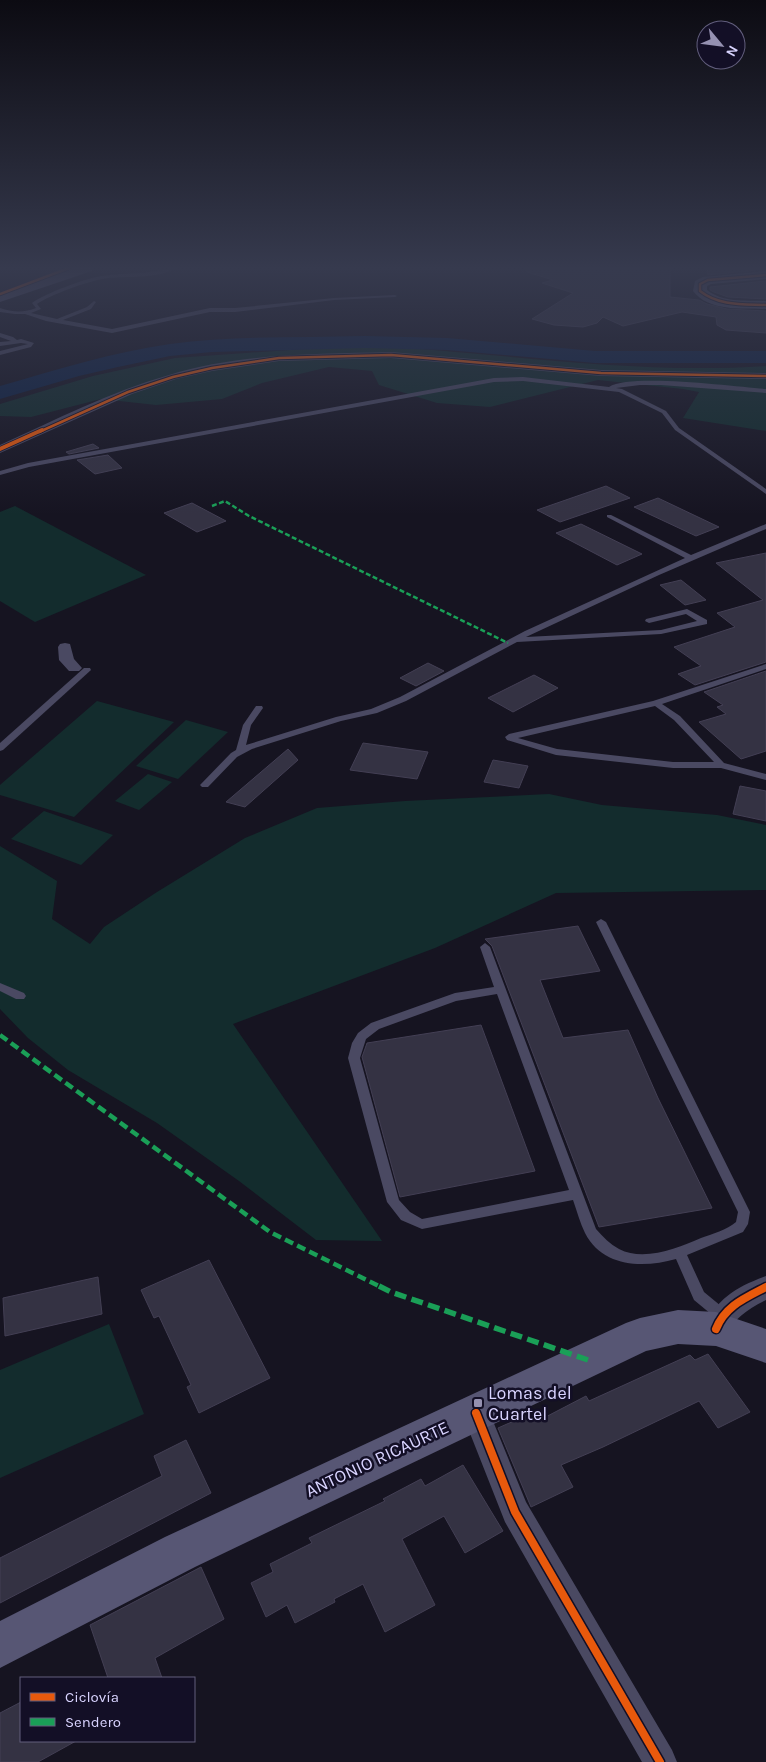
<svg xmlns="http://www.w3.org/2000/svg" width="766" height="1762" viewBox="0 0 766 1762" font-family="Karla,sans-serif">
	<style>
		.green { fill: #132c2d }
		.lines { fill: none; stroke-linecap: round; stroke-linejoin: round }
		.river { fill: #0d2144; fill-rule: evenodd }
		.building { fill: #343243; stroke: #433f54 }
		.lane { fill: #4a4962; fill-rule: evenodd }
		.street { fill: #4a4962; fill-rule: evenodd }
		.secondary { fill: #575674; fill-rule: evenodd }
		.quiet-far2 { stroke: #1a9f57; stroke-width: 2.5; stroke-dasharray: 5 2.5; stroke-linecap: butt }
		.quiet-far1 { stroke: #1a9f57; stroke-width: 4.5; stroke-dasharray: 9 4.5; stroke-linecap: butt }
		.quiet { stroke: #1a9f57; stroke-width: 5.5; stroke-dasharray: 12 5.5; stroke-linecap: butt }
		.cycleway-far2-casing { stroke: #130f26; stroke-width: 4.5 }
		.cycleway-far1-casing { stroke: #130f26; stroke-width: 5.5 }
		.cycleway-casing { stroke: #130f26; stroke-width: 11 }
		.cycleway-far2 { stroke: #e8590c; stroke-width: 2.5 }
		.cycleway-far1 { stroke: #e8590c; stroke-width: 4 }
		.cycleway { stroke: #e8590c; stroke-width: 8 }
		.poi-dot { fill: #9591b1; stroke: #130f26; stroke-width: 2 }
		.labels { text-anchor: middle; stroke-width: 5; stroke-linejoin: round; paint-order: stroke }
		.near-poi-label { font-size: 18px; fill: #d9d4ff; stroke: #130f26; text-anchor: start }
		.near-street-label { font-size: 18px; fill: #d9d4ff; stroke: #130f26 }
	</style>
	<rect width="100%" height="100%" fill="#161421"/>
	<g class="green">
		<path d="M362,345C496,352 631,375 766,366V431L683,418L699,392L683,389L598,380L490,407L437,403L379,385L372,371L329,367L262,383L222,399L156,405L101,399L31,417L0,416V404L93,376L175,358Z"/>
		<polygon points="15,506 146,575 35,622 0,601 0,512"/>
		<polygon points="97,701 174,722 74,817 0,795 0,785"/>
		<polygon points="186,720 228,732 178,779 136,766"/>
		<polygon points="148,774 172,782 139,810 115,801"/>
		<polygon points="549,794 602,805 717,815 766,825 766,890 556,893 435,948 233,1024 382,1241 316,1240 239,1181 157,1123 68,1070 28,1038 0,1009 0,846 57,881 52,919 90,944 104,927 157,892 245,838 317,808 405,801"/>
		<polygon points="44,811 113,835 81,865 11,839"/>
		<polygon points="109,1324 144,1414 0,1478 0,1370"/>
	</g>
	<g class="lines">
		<path class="river" d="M365,336L447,338L595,351H766V363H595L447,350L365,348L212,352L170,356L118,367L79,376L0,399V386C56,370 113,352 170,344C234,335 301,338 365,336Z"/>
	</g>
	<g class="building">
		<polygon points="527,268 670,268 670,297 699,300 707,304 727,309 766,311 766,333 726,330 717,325 716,317 682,312 623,326 603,317 597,323 583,327 554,325 532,319 573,293 542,283 553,280 527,272"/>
		<polygon points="707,268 766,268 766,269 708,275"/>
		<polygon points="766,281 766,299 728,297 714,292 710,290 710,287"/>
		<polygon points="93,444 99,448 69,454 66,452"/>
		<polygon points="108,455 122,468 95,474 77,460"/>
		<polygon points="606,486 630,498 560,522 537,510"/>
		<polygon points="658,498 719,527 696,536 634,507"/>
		<polygon points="192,503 226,521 197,532 164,513"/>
		<polygon points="581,524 642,554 617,565 556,533"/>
		<polygon points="766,553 766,662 695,685 678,674 701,666 674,647 735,627 717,613 763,600 716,563"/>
		<polygon points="681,580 706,600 685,605 660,585"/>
		<polygon points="428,663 444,671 416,686 400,678"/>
		<polygon points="766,671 766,751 741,759 699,722 726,714 717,707 723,705 704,692"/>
		<polygon points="534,675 558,688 513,712 488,698"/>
		<polygon points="363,743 428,752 417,779 350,770"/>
		<polygon points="288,749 298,760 245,807 226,802"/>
		<polygon points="493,760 528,766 519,788 484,782"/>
		<polygon points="740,786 766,791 766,821 733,814"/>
		<polygon points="578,926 600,971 540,980 563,1038 628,1030 658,1098 712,1208 599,1227 492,946 485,939"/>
		<polygon points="481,1025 535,1171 400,1197 362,1057 367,1043"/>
		<polygon points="209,1260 270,1378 199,1413 187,1387 191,1385 159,1316 154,1318 141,1290"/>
		<polygon points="98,1277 102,1314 5,1336 3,1298"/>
		<polygon points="708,1354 750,1412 718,1428 699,1401 603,1447 561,1465 573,1487 531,1507 498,1428 532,1413 536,1422 586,1396 589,1401 690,1355 695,1360"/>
		<polygon points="186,1440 211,1493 0,1603 0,1558 162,1476 154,1456"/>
		<polygon points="463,1465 503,1531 465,1553 444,1516 402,1539 435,1605 385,1632 363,1584 334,1599 335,1602 295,1623 287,1605 266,1617 251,1583 273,1572 270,1564 312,1543 309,1538 385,1501 383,1499 421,1479 425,1486"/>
		<polygon points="201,1567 224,1619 155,1658 162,1678 108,1678 90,1625"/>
		<polygon points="21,1702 21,1741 76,1741 38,1762 0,1762 0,1713"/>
	</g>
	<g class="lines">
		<g class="lane">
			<path d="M171,268H177C155,280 126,275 102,279C86,282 50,295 37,304L41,309L31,313L57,319L87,307L94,301L96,302L91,309L63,320L112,329L210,308H235L334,298L395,295L397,296L395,297L334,300L235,312H210L112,333L46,321L25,314H15L0,312V308C12,312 24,313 36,308L32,303C46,293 84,279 101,276C124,273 148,274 171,268Z"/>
			<polygon points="0,333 13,337 17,340 21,339 34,343 31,347 0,355 0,351 28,344 21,343 0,346 0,342 11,341 0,337"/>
			<path d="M523,377L609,387C631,373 736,387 766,389V393L661,385H640L616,388L622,389L666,411L679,428L766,489V494L675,430L662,413L619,392L523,381L494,382L29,467L0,475V471L28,463L494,378Z"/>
			<polygon points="607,515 611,515 691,555 766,524 766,529 659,575 526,637 661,630 697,621 686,614 649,623 645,621 646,619 687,609 707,620 707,624 661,634 517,642 406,701 377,713 341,721 252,749 237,757 208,787 202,787 200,785 231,753 236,750 243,725 256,706 262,706 263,708 251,725 246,745 336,717 371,709 400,697 525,631 685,558 607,517"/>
			<path d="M766,664V669L662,704L680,716L724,763L766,774V780L721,768H673L556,755L507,740L505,737L509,734L653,701ZM655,706L674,720L714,762H673L557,749L518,738Z"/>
			<polygon points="84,668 90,668 91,670 3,750 0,751 0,743"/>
			<path d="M601,919L606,922L750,1212L748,1224L743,1232L687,1255L704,1292L727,1311L729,1315L727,1319L722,1321L717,1319L694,1300L676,1259C644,1268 603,1268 585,1233C580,1223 577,1211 573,1200L422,1229L401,1220L387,1202L348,1058L352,1043L358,1033L371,1023L455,993L494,987L480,947L485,943L490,947L596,1229C603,1237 610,1244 619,1249C644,1262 678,1248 701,1238C712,1234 727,1230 736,1222L738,1212L596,922ZM497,994L569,1190L422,1219L410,1212L399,1200L360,1058L366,1039L379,1029L456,1001Z"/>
			<polygon points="0,983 24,993 26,996 24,999 16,999 0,991"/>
		</g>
		<g class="street">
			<path d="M391,352L601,370L766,373V379L601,376L391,358L279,361L212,371L176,379L132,394L0,453V445C55,420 110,392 169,375C241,353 316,354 391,352Z"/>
			<polygon points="65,643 70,644 74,659 82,668 79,671 69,671 59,660 58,647 60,644"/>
			<path d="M766,1276V1300C748,1309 734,1318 725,1337L716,1341L707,1337L703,1329C716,1299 736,1287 766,1276Z"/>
			<polygon points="476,1400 486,1404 526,1502 672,1750 677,1762 642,1762 505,1522 462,1413 466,1404"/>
		</g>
		<g class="secondary">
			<polygon points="75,268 93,268 92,271 0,302 0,294"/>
			<path d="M766,271V279L711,284L707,286V290C723,303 746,300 766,301V309C743,308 709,312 693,291L695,281L703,277Z"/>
			<polygon points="678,1310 716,1312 766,1329 766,1363 716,1346 678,1344 646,1351 195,1567 0,1668 0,1621 165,1537 626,1323 640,1318"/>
		</g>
		<polyline class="quiet-far2" points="212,506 225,501 249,516 508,643"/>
		<polyline class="quiet-far1" points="0,1035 270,1232 381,1287"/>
		<polyline class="quiet" points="379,1286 391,1292 588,1360"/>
		<defs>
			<g id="cycleway-far2">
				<path d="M766,275L708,280L700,284V291C719,306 743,304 766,305"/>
				<polyline points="0,294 69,268"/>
				<polyline points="39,432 128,392 173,377 212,368 279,358 391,355 601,373 766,376"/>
			</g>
			<polyline id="cycleway-far1" points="0,449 42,430"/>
			<g id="cycleway">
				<path d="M716,1329C725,1306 745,1298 766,1287"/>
				<polyline points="476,1413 515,1512 660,1762"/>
			</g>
		</defs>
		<use href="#cycleway-far2" class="cycleway-far2-casing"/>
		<use href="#cycleway-far1" class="cycleway-far1-casing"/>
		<use href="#cycleway" class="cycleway-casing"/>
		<use href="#cycleway-far2" class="cycleway-far2"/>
		<use href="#cycleway-far1" class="cycleway-far1"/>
		<use href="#cycleway" class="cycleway"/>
	</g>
	<linearGradient id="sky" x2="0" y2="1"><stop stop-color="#0c0b12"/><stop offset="0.52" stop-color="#363a4e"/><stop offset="1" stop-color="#363a4e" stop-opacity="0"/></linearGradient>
	<rect width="766" height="515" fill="url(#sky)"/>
	<rect class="poi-dot" x="473" y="1398" width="10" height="10" rx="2.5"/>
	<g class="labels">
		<g class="near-poi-label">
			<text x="488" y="1399">Lomas del<tspan x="488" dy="21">Cuartel</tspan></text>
		</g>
		<g class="near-street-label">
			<text transform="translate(377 1459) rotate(-25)" y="6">ANTONIO RICAURTE</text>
		</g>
	</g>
	<rect x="20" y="1677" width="175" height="65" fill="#130f26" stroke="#625e7d"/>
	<rect x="30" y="1693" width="25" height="8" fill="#e8590c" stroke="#625e7d"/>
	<text x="65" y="1702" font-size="15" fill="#d9d4ff">Ciclovía</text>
	<rect x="30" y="1718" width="25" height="8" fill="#1a9f57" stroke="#625e7d"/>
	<text x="65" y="1727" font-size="15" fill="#d9d4ff">Sendero</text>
	<g transform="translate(721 45) rotate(119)"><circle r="24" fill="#130f26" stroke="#625e7d"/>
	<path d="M0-4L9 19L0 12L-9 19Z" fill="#9591b1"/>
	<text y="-8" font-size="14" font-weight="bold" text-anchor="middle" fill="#d9d4ff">N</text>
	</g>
</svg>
